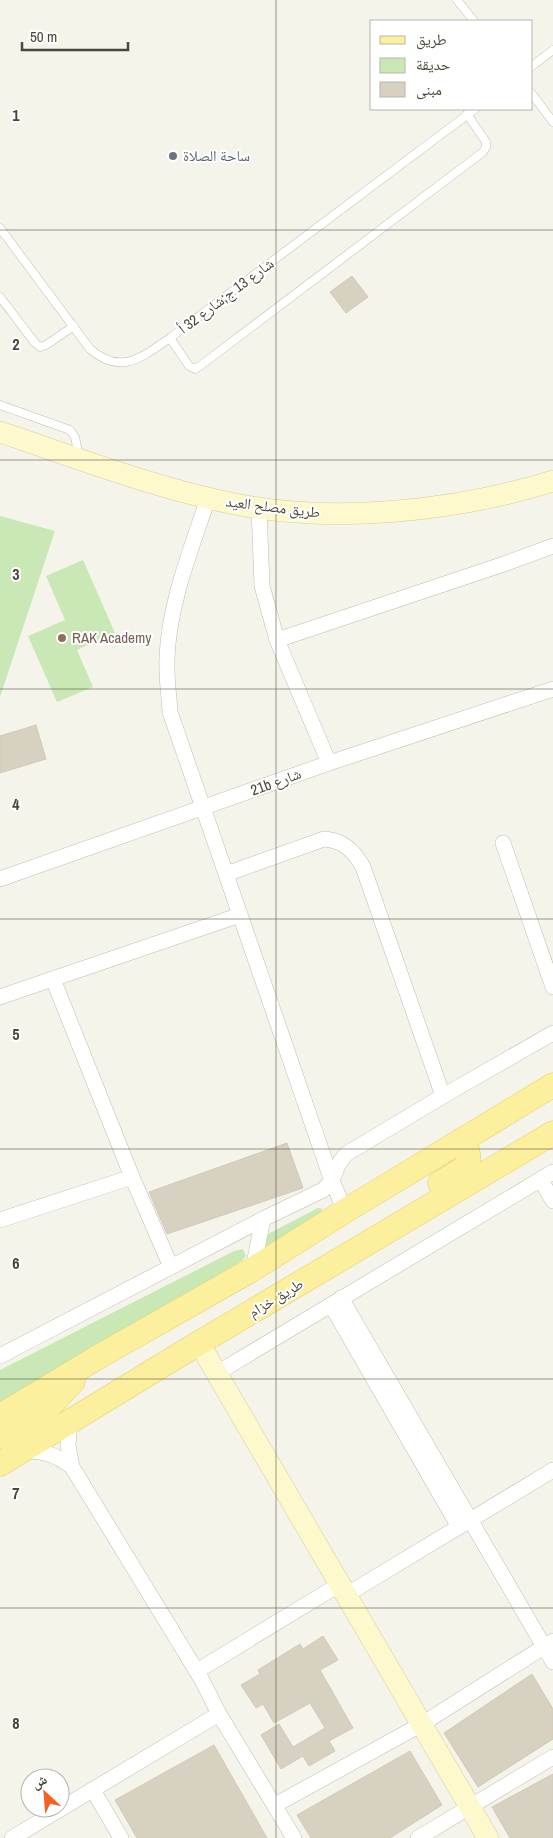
<svg xmlns="http://www.w3.org/2000/svg" width="553" height="1838" viewBox="0 0 553 1838" font-family="'Archivo Narrow','Noto Naskh Arabic',sans-serif">
	<style>
		.green { fill: #cae8b5 }
		.building { fill: #d7d1c1; stroke: #d2cab4 }
		.lines { fill: none; stroke-linecap: round; stroke-linejoin: round }
		.lane-casing { stroke: #c1bdae; stroke-width: 9 }
		.street-casing { stroke: #c1bdae; stroke-width: 16 }
		.secondary-casing { stroke: #d4cd9b; stroke-width: 22 }
		.primary-casing { stroke: #e3d06c; stroke-width: 25 }
		.lane { stroke: #fff; stroke-width: 8 }
		.street { stroke: #fff; stroke-width: 15 }
		.secondary { stroke: #fef9cd; stroke-width: 21 }
		.primary { stroke: #fcef9d; stroke-width: 24 }
		.grid { fill: none; stroke: #4a4639; stroke-width: 1; stroke-opacity: 0.55 }
		.worship-dot { fill: #6b7280; stroke: #fff; stroke-width: 2 }
		.education-dot { fill: #8d6e63; stroke: #fff; stroke-width: 2 }
		.labels { text-anchor: middle; stroke-width: 4; stroke-linejoin: round; paint-order: stroke }
		.worship-label { font-size: 15px; fill: #5b616d; stroke: #fff; text-anchor: start }
		.street-label { font-size: 15px; fill: #4a4639; stroke: #fff }
		.education-label { font-size: 15px; fill: #785e54; stroke: #fff; text-anchor: start }
		.grid-label { font-size: 16px; text-anchor: middle; font-weight: bold; fill: #4a4639; stroke: #fff; stroke-width: 4; stroke-linejoin: round; paint-order: stroke }
	</style>
	<rect width="100%" height="100%" fill="#f5f4eb"/>
	<g class="green">
		<polygon points="0,516 55,531 0,697"/>
		<polygon points="83,560 115,633 77,650 93,687 57,702 28,636 65,620 46,576"/>
		<polygon points="318,1208 321,1208 323,1214 263,1250 268,1234"/>
		<polygon points="243,1249 246,1256 240,1262 0,1406 0,1370 234,1251"/>
	</g>
	<g class="building">
		<polygon points="352,276 368,297 346,313 330,292"/>
		<polygon points="36,725 46,759 0,773 0,736"/>
		<polygon points="287,1143 303,1188 167,1234 149,1192"/>
		<polygon points="323,1636 338,1660 320,1670 353,1728 329,1741 335,1751 309,1766 303,1756 281,1769 261,1735 279,1724 293,1747 325,1728 310,1703 274,1723 263,1704 256,1708 241,1685 260,1674 258,1670 300,1644 303,1649"/>
		<polygon points="532,1674 553,1709 553,1739 478,1787 444,1733"/>
		<polygon points="214,1745 267,1838 137,1838 115,1800"/>
		<polygon points="410,1751 442,1805 390,1838 311,1838 297,1815"/>
		<polygon points="553,1774 553,1838 510,1838 492,1807"/>
	</g>
	<g class="lines">
		<defs>
			<g id="lane">
				<polyline points="457,0 474,21"/>
				<polyline points="532,66 553,50"/>
				<polyline points="532,94 553,122"/>
				<path d="M0,228L90,349C121,376 142,357 170,338L475,109"/>
				<polyline points="0,297 35,343 40,347 46,345 74,326"/>
				<polyline points="170,338 189,366 195,369 200,366 483,152 486,147 486,142 467,114"/>
				<polyline points="0,405 70,430 75,437 79,457"/>
			</g>
			<g id="street">
				<path d="M208,498C191,550 169,603 167,658C166,676 169,694 170,712L332,1181L345,1211"/>
				<polyline points="259,508 262,586 277,640 329,763"/>
				<polyline points="277,640 501,565 553,546"/>
				<polyline points="503,843 553,987"/>
				<path d="M226,874L324,839C343,840 354,851 363,867L443,1096"/>
				<polyline points="0,879 329,763 553,689"/>
				<polyline points="53,979 132,1177 171,1267"/>
				<polyline points="0,997 240,915"/>
				<polyline points="541,1180 553,1201"/>
				<polyline points="0,1220 132,1177"/>
				<polyline points="253,1269 263,1219"/>
				<polyline points="341,1298 553,1662"/>
				<polyline points="331,1305 459,1527"/>
				<polyline points="0,1356 263,1219 323,1190 332,1181 338,1165 346,1154 443,1096 553,1033"/>
				<polyline points="217,1373 553,1172"/>
				<polyline points="70,1422 68,1445 72,1467 202,1680 219,1714 294,1838"/>
				<path d="M23,1452C43,1450 57,1455 72,1467"/>
				<polyline points="346,1595 553,1470"/>
				<polyline points="197,1671 340,1584"/>
				<polyline points="93,1790 121,1838"/>
				<polyline points="275,1805 422,1724 553,1641"/>
				<polyline points="12,1838 219,1714"/>
				<polyline points="418,1838 553,1757"/>
			</g>
			<g id="secondary">
				<path d="M0,432C77,458 155,488 235,504C334,524 457,511 553,481"/>
				<polyline points="199,1343 488,1838"/>
			</g>
			<g id="primary">
				<path d="M440,1183C459,1171 479,1166 462,1140"/>
				<polyline points="0,1416 93,1360 253,1269 345,1211 553,1085"/>
				<polyline points="0,1437 49,1407 73,1381"/>
				<polyline points="0,1464 199,1343 553,1133"/>
			</g>
		</defs>
		<use href="#lane" class="lane-casing"/>
		<use href="#street" class="street-casing"/>
		<use href="#secondary" class="secondary-casing"/>
		<use href="#primary" class="primary-casing"/>
		<use href="#lane" class="lane"/>
		<use href="#street" class="street"/>
		<use href="#secondary" class="secondary"/>
		<use href="#primary" class="primary"/>
	</g>
	<path class="grid" d="M276,0V1838M0,230H553M0,460H553M0,689H553M0,919H553M0,1149H553M0,1379H553M0,1608H553"/>
	<circle class="worship-dot" cx="173" cy="156" r="5"/>
	<circle class="education-dot" cx="62" cy="638" r="5"/>
	<g class="labels">
		<g class="worship-label">
			<text x="183" y="161">ساحة الصلاة</text>
		</g>
		<g class="street-label">
			<text transform="translate(226 296) rotate(-37)" y="5">شارع 13 ج;شارع 32 أ</text>
			<text transform="translate(273 507) rotate(7)" y="5">طريق مصلح العيد</text>
			<text transform="translate(276 782) rotate(-20)" y="5">21b شارع</text>
			<text transform="translate(276 1298) rotate(-31)" y="5">طريق خزام</text>
		</g>
		<g class="education-label">
			<text x="72" y="643">RAK Academy</text>
		</g>
	</g>
	<g class="grid-label">
		<text x="16" y="121">1</text>
		<text x="16" y="350">2</text>
		<text x="16" y="580">3</text>
		<text x="16" y="810">4</text>
		<text x="16" y="1040">5</text>
		<text x="16" y="1269">6</text>
		<text x="16" y="1499">7</text>
		<text x="16" y="1729">8</text>
	</g>
	<rect x="370" y="20" width="162" height="90" fill="#ffffff" stroke="#b7b5b0"/>
	<rect x="380" y="36" width="25" height="8" fill="#fcef9d" stroke="#b7b5b0"/>
	<text x="416" y="45" font-size="15" fill="#4a4639">طريق</text>
	<rect x="380" y="58" width="25" height="15" fill="#cae8b5" stroke="#b7b5b0"/>
	<text x="416" y="70" font-size="15" fill="#4a4639">حديقة</text>
	<rect x="380" y="82" width="25" height="15" fill="#d7d1c1" stroke="#b7b5b0"/>
	<text x="416" y="95" font-size="15" fill="#4a4639">مبنى</text>
	<g transform="translate(45 1793) rotate(334)"><circle r="24" fill="#ffffff" stroke="#b7b5b0"/>
	<path d="M0-4L9 19L0 12L-9 19Z" fill="#f66121"/>
	<text y="-8" font-size="14" font-weight="bold" text-anchor="middle" fill="#4a4639">ش</text>
	</g>
	<path d="M22 42v8h106v-8" fill="none" stroke="#4a4639" stroke-width="2.5"/>
	<text x="30" y="42" font-size="15" fill="#4a4639" stroke="#ffffff" stroke-width="4" paint-order="stroke">50 m</text>
</svg>
